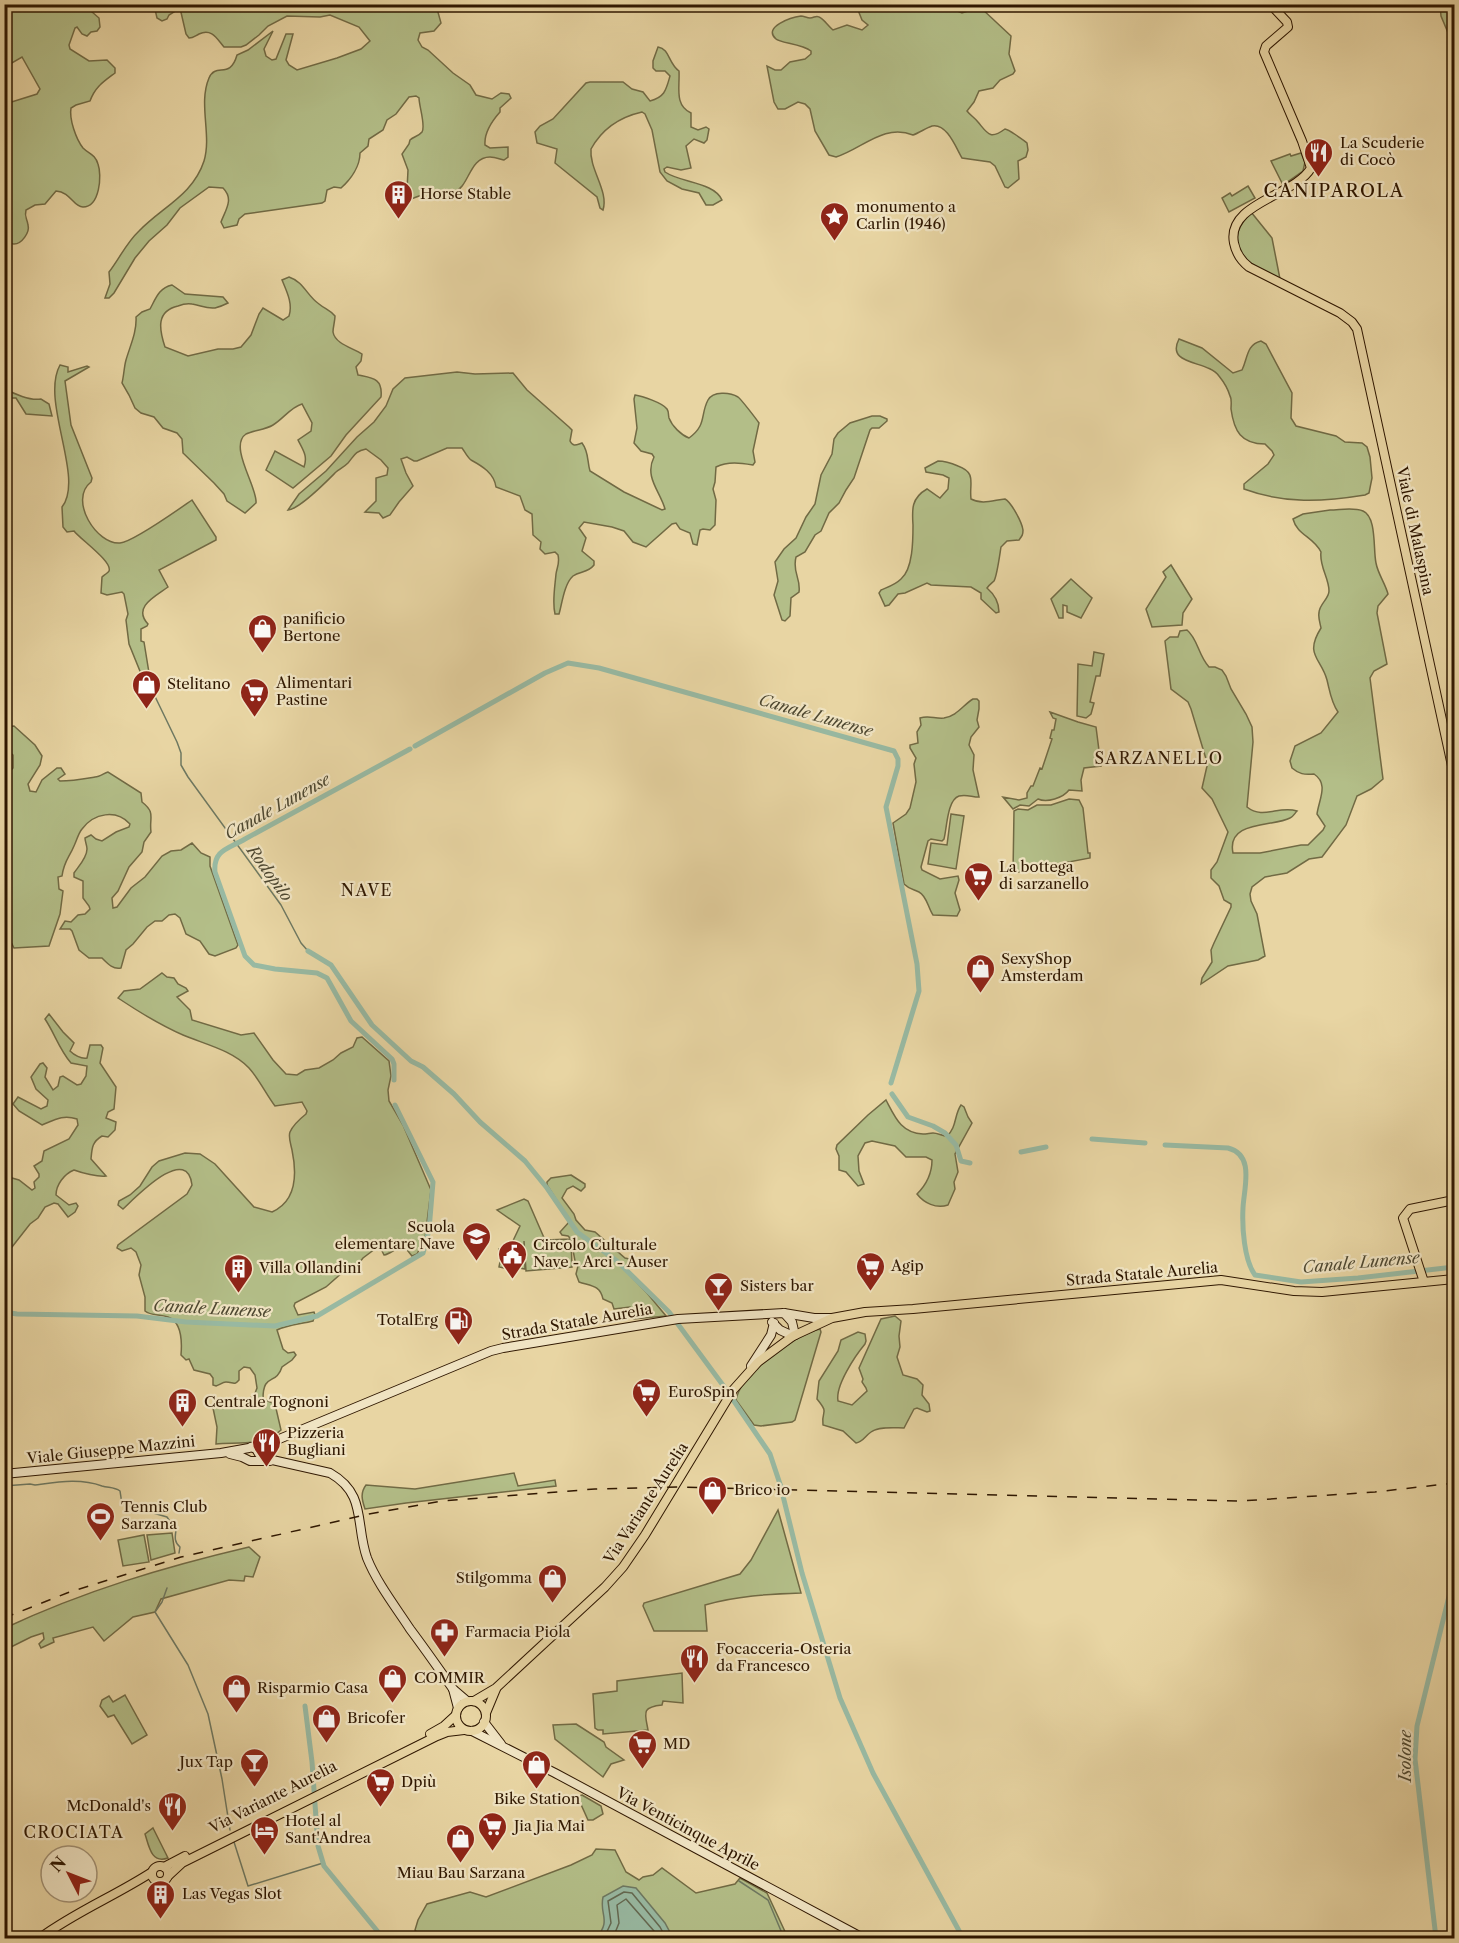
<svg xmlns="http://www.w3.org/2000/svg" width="1459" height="1943" viewBox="0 0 1459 1943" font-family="'Libre Caslon Text',serif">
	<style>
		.green { fill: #b3be88; stroke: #716a44; stroke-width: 1.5 }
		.water { fill: #98b9a2; stroke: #6e7861; stroke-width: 1.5 }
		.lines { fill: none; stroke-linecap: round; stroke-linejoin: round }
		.shore { stroke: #646851; stroke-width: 1.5 }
		.stream { stroke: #6e7861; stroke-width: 1.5 }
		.canal { stroke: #98b9a2; stroke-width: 5 }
		.secondary-casing { stroke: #2f1700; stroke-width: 10 }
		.primary-casing { stroke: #2f1700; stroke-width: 10 }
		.secondary { stroke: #f0e4c3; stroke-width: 8 }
		.primary { stroke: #e8d5a3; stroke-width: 8 }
		.rail { stroke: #2f1700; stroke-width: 1.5; stroke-dasharray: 10 10; stroke-linecap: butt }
		.labels { text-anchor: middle; stroke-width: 4.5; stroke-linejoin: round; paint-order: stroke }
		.poi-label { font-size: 15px; fill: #2f1700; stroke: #f0e4c3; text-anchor: start }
		.street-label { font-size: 15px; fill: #2f1700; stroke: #f0e4c3 }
		.water-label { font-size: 16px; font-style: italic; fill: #4e4831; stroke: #f0e4c3 }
		.neighbourhood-label { font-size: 16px; letter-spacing: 1.5px; fill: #2f1700; stroke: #f0e4c3 }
		.quarter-label { font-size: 18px; letter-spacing: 1.5px; fill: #2f1700; stroke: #f0e4c3 }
	</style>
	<rect width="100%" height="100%" fill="#e8d5a3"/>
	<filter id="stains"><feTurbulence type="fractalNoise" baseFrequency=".00333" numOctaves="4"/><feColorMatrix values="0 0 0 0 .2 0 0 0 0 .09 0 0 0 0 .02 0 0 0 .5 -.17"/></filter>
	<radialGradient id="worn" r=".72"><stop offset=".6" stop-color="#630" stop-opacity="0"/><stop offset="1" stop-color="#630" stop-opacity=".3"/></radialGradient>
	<g class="green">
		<path d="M5,4L84,5L99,18L100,27L97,31L91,32L87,36L82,34L77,27L75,28L69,45L70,49L89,61L107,60L115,68V73C103,82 95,87 90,101L76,105L71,108C69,119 76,139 83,148C89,154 95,154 98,164C102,175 100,207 83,207C73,207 71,192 56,191L45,204L35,205L26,210C24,217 27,218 28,225C30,232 22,244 14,244C11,244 7,241 5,240V104L37,94L40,89L22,57L5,67V23L11,22L5,13Z"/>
		<path d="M154,5H436L441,23L434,31L420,33L418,40L422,47L428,50L453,73L470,85L476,95L492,99L501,93L509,94L511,98L500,108V112C492,121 484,133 485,145L490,148L508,147V157L504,160C500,159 494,157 490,157C469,157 469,188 454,192C448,194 442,190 435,191C426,193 417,197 408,200L402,195L407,190L408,170L402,154L409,144L410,140C413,137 419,136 422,132C426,126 419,106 419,98L416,96L409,97L396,114L387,120L383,130L369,139L368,146L360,153C360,166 351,179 341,188L334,187L327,190L325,201L322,203L245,214L239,219L237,225L224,228L221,222C226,209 234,199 223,188L209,187L180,208L167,225L149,241L135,258L114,293L109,298H105L110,284L109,272C119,259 127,242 139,231C162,207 193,195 204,161C212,135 198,104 209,78C216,62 230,80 237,55L248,50L273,31L264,49L266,56L272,60L276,59L286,34H293L286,60L289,65L297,70L337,58L361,49L370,41L359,27L330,15L320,17L287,16L268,26L259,35L246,45L241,47H224C217,39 212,28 199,34C195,36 193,38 189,38L186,34L180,8L169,15L167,19L162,21L157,18Z"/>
		<path d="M856,5H948L955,10L962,13L980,7L1011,36L1009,54L1015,71L1013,74L1000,80L993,88L979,91L974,102L967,111C970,115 975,118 978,122C988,134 990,140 1005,129C1008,129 1025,141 1027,143L1028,150L1026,157L1018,161L1019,179L1008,188L1005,187L995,166L990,162L962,158C956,148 947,123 932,126C926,128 919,133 913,135C884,123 862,149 836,157L829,155L815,131L810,109L805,104L798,102L785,109H778L774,102L767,66L775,70H781L790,62L805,59L811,54V51C802,44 780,43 776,39C762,27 792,17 801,16C804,16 807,18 810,18C814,18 816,15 819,17C824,19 828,26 833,30L847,25L862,30L868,25L862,20Z"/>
		<polygon points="1440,5 1454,5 1454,47 1441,16"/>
		<path d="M658,47C670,49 668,63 679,71C680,87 674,105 691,113V127L698,130L706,127L709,129L707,140L704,143L694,139L686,146L691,168L681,170L667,167L664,169L665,172C681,183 714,182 722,200L713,205H706L699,193L682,189L667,181L660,172L652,130L645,114L642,112C620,117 602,129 591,149C589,169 609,191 603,210L600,208L597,197L555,163L557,149L537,143L535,132L540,126L553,119L586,83L590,82H623L632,89L643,92L650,101C665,97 666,90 670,76L665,71H656L653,68V61Z"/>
		<polygon points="1301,153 1305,162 1303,171 1283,185 1271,161 1290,154 1291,156"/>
		<polygon points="1248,186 1255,198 1229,212 1222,198 1230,193 1232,196"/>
		<path d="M1251,212L1272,238L1280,279C1249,264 1217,249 1251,212Z"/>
		<path d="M289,277C304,282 307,296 319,304C325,309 330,310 335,316C335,321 333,327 333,332C335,344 353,348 362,354L361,361L356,367L358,375C372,378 383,378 381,397L346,435L331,456L293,488L266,470L275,451L304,467C308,456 303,450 298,440L311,431L312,423L302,404C291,407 283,419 273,425C265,430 254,430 246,434C228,446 258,488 256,503L245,513L227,501L224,494L214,483L183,453L182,439L177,433L163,428L154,417L141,413L135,408L129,395L122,383C124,375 124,367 126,360C130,346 137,332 136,317L142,312L150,309C156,298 159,288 172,285L185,294L223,297L228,303C224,305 219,307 215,308C206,309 200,305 192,304C187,303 183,304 178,306C156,311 159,329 165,347L188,356L218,349H233L241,347L251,335L259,314L263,308L283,320L289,316C293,304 287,292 282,280Z"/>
		<path d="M1179,339L1202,348L1233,373L1242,370C1248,358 1246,345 1261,341L1266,344L1292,393L1291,418L1296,426L1336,436L1345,442L1362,443L1367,447L1370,457L1372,478L1369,493L1365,495C1322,502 1285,504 1244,489V484L1268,464L1274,455L1272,451L1265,444C1241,444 1234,431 1231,409C1231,405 1232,399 1230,396C1228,389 1223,381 1219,376C1208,360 1165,366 1179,339Z"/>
		<path d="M60,365L68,367V372L87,366L89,367L65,381L71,425L92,478L91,482C68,500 97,545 120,543C133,542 179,509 192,500L216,537V540L159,570L168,587C156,596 132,607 148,624L147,626L141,629V641L144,642L150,679L144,681L129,644L126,620L128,614L124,594L122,592L107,595L101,593L102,577C103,576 109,572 109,571C113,562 80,539 74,531L67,532L63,527L62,507C85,478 40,401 60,365Z"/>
		<path d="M457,372L475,374L513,373L527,390L569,427L572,430L570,441C573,447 576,445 582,443C589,452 587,461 590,471L624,492L662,510L665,509C660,491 644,477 654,457L652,454L641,451L634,443L637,428L634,399L635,395C642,396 663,403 667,409C669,412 668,414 669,418C672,426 681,435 689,438C707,425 700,415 708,400C713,391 730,392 738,397C741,399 757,420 759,423L753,451L755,462L753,465C741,463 728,461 716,467L715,482L713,489L716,500L715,525L710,530L703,529L700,530L697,545L693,544L690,533L680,529L676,523L672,524L646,547L633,542L624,531L612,527L584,522L579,528L586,538L582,551L594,561V565C588,573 580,571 573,576C564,584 562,604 559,614H555C552,602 555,586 556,574C557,567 560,563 558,555L555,552L545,554L540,549L541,542L533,535L532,514L525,510L520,496L496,487C494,473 482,466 471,460C467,457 465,452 462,448H447L417,461H414L407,457L401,459L406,473L413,486L399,502L390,515L383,518L379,513L365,512L376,501V478L387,475L388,468L381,460L366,449C355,451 354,456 348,463C344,467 340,469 336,472C327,481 300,509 288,510L299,494L326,471L357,437L374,422L386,406L393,389L405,378Z"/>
		<path d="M4,388C14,394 30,401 41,399L49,404L52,416L26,414L16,398H5Z"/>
		<path d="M872,416H880L887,419V421L879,428H872L870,430L854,478L846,490L839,503L829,513L821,531L815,535L805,552L796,557C792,572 801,578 799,592L791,598L790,616L785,621L782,620L774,595L778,581L775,562L784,549L796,538L806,517L815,504L821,475L832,454L834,439L838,433L850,423Z"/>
		<path d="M938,461C946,461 951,463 958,466C977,473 969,483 971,499C982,505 994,500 1005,499C1011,502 1022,522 1023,530C1023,535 1022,536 1019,540L1007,541L1001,547C1000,553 997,576 994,581C992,583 989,585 987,588C994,594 999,603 999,612L996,613L981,599V593L971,587L931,585L927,583L905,593L898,594L889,605L885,606L879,593L881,590C888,587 895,585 901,579C913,569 913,540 913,525C912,510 911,498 927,489L940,498L948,489L949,478L943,475L926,472L925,468Z"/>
		<path d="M1330,510C1340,510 1354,507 1363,511C1377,517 1373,550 1376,563C1378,574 1385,583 1388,594L1378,606L1377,613L1387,664L1374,671L1370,678L1383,779L1371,789L1357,796L1346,825L1322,857L1309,859L1287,873L1265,877L1252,887L1250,894L1251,901L1257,914L1265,956L1258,960L1228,966L1201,984L1202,978L1212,962L1211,950L1214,943L1231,907V904L1224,900L1219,886L1211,878V870L1217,862L1228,832L1212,799L1202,788L1207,766L1206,759L1191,709L1188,702L1171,689L1165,641L1170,637H1178L1180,631L1187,630C1198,639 1198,655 1209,667H1215L1222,670L1226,676L1231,689L1246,714L1252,727L1253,742L1247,807C1263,820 1279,805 1297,811C1295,813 1293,817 1290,818C1274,827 1226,820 1233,853H1260L1301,845H1308L1323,830L1325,826L1317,814C1319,799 1329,784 1314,774C1304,775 1299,774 1292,768L1290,761L1295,746L1321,733L1338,712C1331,702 1330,692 1327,680C1321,658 1304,655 1321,628C1320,623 1318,617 1319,613C1319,604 1329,599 1329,591C1329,578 1319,566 1321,552C1314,537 1297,535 1293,519L1303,514Z"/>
		<polygon points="1171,565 1192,599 1183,613 1182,625 1152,627 1146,609 1166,577 1163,572"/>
		<polygon points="1071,579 1092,598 1081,618 1067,612 1067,606 1063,605 1063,618 1059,618 1051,599"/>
		<polygon points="1094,652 1104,654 1100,676 1096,676 1090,702 1094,703 1091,714 1086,718 1077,716 1078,664 1092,666"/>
		<path d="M973,699H977L979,701V709L977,720L979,727L971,737L969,745L974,755L973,770L979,797C972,797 966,794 959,796C947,800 947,828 944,839L942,841L931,839L928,841L921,867L922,870L940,879L958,876L959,880L955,893L960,910L957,916L933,915C928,908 927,896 919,892C913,889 909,889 904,884L893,823L906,814L910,808L916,782L914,764L916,758L910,748V745L918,743L917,732L921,725L920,718C929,715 935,719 944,718C957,716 963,705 973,699Z"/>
		<path d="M1050,712L1078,722L1096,727L1101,766L1084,768L1081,780L1082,791L1069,790C1063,798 1047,803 1038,799L1029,806L1020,805L1013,809L1003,797L1019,800L1027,798V793L1031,786H1033L1040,768L1042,769L1052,739L1050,738L1052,730H1054L1056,719L1053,718Z"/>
		<path d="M14,726L35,745L42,756L40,765L28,784L30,791L36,792L42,780L57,768H61L65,774L58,779L60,781C72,781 83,779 95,777C100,777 104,773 108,772L141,793L142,802C156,813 149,817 151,832L144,842L142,852L129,867L118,891L112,898L113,908L117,907L131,888L145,877L162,856L171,851L181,850L192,843L201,853L210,857V866L238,945L236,948L215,956L209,954L200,941L186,934L180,918L175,914L169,915L162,921H155L147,927L133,944L126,950L121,968C113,970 107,963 102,958H89L79,950L72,931L70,929H60L65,921L71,922L78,915L85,914L90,909L89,906L83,898V881L74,877V873C78,867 87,858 87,849C87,845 85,842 85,838L91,835L96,839L102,841L116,832L129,827L130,824C116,809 94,813 82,829C78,834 77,840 74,846C69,858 64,861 62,876L58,877L59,889L63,891L60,914L49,946L14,948L12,944L5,946V772H9L13,768V755L5,748L4,727Z"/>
		<polygon points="1069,799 1079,800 1083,808 1088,853 1090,853 1090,858 1048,866 1047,864 1025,867 1025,871 1013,873 1014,811 1018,809 1028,810 1037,805 1051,805"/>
		<polygon points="951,814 964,816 956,869 928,864 931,843 947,845"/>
		<path d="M162,973L167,977L174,978L178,984L186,988L188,991L177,997L190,1010L192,1020L241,1035L254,1033L273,1060L286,1074L297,1075L305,1070L319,1068L333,1060L341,1053L353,1047L357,1038L362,1037L389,1061L391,1076L388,1090L389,1101L403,1125L431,1190L425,1238L417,1254L412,1256L404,1246C396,1247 391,1254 384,1255L381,1249H375L363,1258L355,1268L343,1272L326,1287L295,1303L294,1306L298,1315L314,1312L315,1315L313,1321C301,1324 287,1325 277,1330L283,1349L288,1353L294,1352L296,1355L292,1360L282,1367C276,1386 263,1372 263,1399L275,1404L281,1430C264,1447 237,1442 216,1444L217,1427L213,1408L216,1402C225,1405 229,1408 235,1400C246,1399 253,1401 257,1388L255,1375L250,1368L244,1367L239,1371V1380C234,1386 233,1382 226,1382C223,1382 219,1385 216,1386L213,1385V1378L210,1374L194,1370L189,1359L186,1360L181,1355C182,1343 182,1322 168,1317C159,1314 151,1316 145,1311V1297L139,1275L141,1265L136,1252L131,1248L122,1251L117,1248L118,1245L187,1194L192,1185C187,1143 135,1198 123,1209L118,1205L119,1201L130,1195L140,1186L152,1167L159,1161L185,1153L200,1154L215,1164L254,1207L272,1212C297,1201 297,1174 292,1150C291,1145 288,1137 290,1132C293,1125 301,1118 306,1114L307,1111L302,1102L275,1106C266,1094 259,1079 249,1068C232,1050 204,1044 183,1035C160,1025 139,1012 118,998L124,991L140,989Z"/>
		<path d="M49,1014L63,1032L74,1043L70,1051C74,1055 81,1059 87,1058L90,1045H101L103,1048L100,1063L116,1087L114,1109L108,1112L106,1118L116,1122L115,1130L108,1137L102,1136C92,1142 92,1148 91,1159L106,1176C98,1177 82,1173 74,1170C64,1174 56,1185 56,1195L69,1205L76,1203L78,1206L75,1212L68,1217L58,1204L54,1203L45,1207L38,1218L30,1224L12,1247L5,1248V1176L19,1180L32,1190L35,1188L34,1182L39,1177V1174L34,1166L42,1161L44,1151L69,1139L78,1125L77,1119C63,1114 54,1120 42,1125L19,1111L13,1104L18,1097L41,1109L47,1106L48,1100L36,1089L31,1077L40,1064L43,1063L47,1068L45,1077L53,1090L58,1086L60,1077L63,1076L77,1085L81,1084L86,1076L87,1066L71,1063C59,1049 55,1034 45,1019Z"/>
		<path d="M886,1100C895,1117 901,1133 923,1134C927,1134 930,1133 933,1133C938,1133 942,1136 947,1136C957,1127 954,1115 961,1105L964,1107L968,1117L972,1123L955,1154L958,1172L954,1182L955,1189L948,1205C936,1209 924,1203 917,1194C926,1185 932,1174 932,1160L926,1157H906L895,1146L872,1141L865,1143L858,1156L859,1171L864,1184L858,1186L846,1172L839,1170V1156L836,1149L837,1145L868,1115Z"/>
		<path d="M571,1175L585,1184V1187L581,1191L573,1186L567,1189L562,1198L574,1214L576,1220L585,1230L595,1232L625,1258L634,1260L633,1266L625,1270L647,1293L666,1316L634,1319L632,1309L630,1307L614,1309L612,1303L603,1299C600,1285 591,1286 579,1282L576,1274L578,1266L575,1261L571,1239L572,1267L526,1271L524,1241L525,1269L514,1267L513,1270L499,1267L501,1257L499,1249L511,1245L520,1226L497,1210L524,1199L528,1201L545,1240L571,1239L568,1236L562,1235L560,1232L570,1221L547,1185V1182L551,1178Z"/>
		<path d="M895,1316L901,1321L899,1336L900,1347L897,1357L903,1375L917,1379L923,1385L922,1395L929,1404L930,1411L927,1412L917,1408L914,1409L904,1428C895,1428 879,1426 871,1432C865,1436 863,1442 856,1443L843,1431L823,1425C821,1409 830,1415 817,1399L819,1381L838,1351L841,1340L858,1332L865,1334L866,1341L865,1344C855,1356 835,1386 838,1401L852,1405L867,1391L866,1388L862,1382L863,1379L859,1368L881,1319Z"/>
		<path d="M820,1329L821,1332L795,1420L792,1422L761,1426L754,1425L736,1400C740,1375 796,1334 820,1329Z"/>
		<path d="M514,1473L518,1486L555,1480L556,1486L406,1503L365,1509C362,1500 360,1493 366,1485L415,1489Z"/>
		<path d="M778,1510L801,1593C769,1594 736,1596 705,1605L707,1631H654L643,1606L644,1603L740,1574L751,1560Z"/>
		<polygon points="172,1533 175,1553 151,1560 147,1535"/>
		<polygon points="144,1535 149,1562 123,1566 118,1540"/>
		<path d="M249,1547L260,1557L253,1577L245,1576L244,1581L229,1580L161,1599L155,1612L133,1617L104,1641L93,1627L53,1638L54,1642L41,1648L39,1644L44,1639L43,1633L31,1637L5,1650V1628C84,1591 164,1567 249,1547Z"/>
		<path d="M682,1673L683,1703L663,1701L662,1705C641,1707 645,1713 648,1730L603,1734V1730H598L595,1728L593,1694L617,1691V1681Z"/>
		<polygon points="125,1695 147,1735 132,1744 114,1715 108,1717 100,1706 102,1700 109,1696 113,1702"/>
		<polygon points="576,1724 604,1742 606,1747 624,1760 611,1764 603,1777 555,1739 553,1725"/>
		<polygon points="582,1795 601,1806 603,1814 593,1820 588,1820 579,1800 579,1796"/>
		<path d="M153,1828L168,1858C151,1864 149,1846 145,1834Z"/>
		<polygon points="596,1849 615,1850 626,1872 639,1880 643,1877 653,1875 662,1868 696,1893 735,1884 740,1878 767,1893 788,1938 421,1938 415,1930 418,1920 427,1904 470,1892 486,1897 571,1865 592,1855"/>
	</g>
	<path class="water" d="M623,1886L636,1888L665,1923L673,1938H596C612,1920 599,1915 603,1897Z"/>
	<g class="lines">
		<g class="shore">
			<polyline points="604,1938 611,1923 608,1901 624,1892 632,1893 660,1927 666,1938"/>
			<polyline points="613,1938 619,1923 617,1905 626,1899 654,1931 658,1938"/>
		</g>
		<g class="stream">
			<polyline points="148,682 177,742 181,753 181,765 188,777 281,905 301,943 308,951"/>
			<path d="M4,1486L30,1484L35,1485C58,1482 80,1478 102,1486C109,1488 114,1487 120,1491L122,1504L167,1517L173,1526"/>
			<path d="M176,1530C175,1537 174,1542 180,1547L179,1553"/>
			<polyline points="167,1588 162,1602 155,1612 188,1665 208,1714 222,1779 230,1830"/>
			<polyline points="234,1842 248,1886 323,1863"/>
			<polyline points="739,1881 768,1900 784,1938"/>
		</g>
		<g class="canal">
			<polyline points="415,746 545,673 568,663 599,668 894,751 898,759 898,766 886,807 917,964 919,991 891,1083"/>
			<polyline points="308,951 331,965 372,1025 411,1061 423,1067 454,1094 480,1122 525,1161 547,1188 577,1232 617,1261 669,1312 725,1388 770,1454 781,1487"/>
			<path d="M394,1080V1064L392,1059L351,1021L327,978L317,973L275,969L254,965L245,956L215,872C213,850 228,849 245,839L410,749"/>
			<polyline points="892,1094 908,1117 933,1126 945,1133 956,1145 961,1161 970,1163"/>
			<polyline points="1092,1139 1145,1143"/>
			<path d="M1165,1145L1228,1148C1255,1155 1244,1187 1243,1208C1242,1227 1244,1260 1255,1275L1301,1282L1358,1278L1454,1267"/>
			<polyline points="1021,1152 1046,1147"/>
			<polyline points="4,1312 17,1314 137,1316 186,1322 275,1326 317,1316 423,1253 429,1230 433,1182 395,1105"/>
			<polyline points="783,1496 802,1573 840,1698 873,1773 963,1938"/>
			<polyline points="305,1706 312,1762 318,1846 324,1866 383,1938"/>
			<polyline points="1436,1938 1415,1759 1417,1726 1454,1576"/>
		</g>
		<defs>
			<g id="secondary">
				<polyline points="784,1313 792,1322 795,1335"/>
				<polyline points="772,1322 780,1330 793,1336"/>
				<polyline points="751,1366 771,1335 774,1323"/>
				<path d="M251,1447L256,1449L259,1454L268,1459L330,1473C367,1494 355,1524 367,1558C377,1583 395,1606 410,1629C425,1649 439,1669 453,1689L458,1708"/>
				<polyline points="252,1447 272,1442 491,1351 503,1348 678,1319 784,1313 814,1318 831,1318"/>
				<polyline points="230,1454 242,1457 250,1461 270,1461"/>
				<polyline points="4,1474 221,1453 249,1448"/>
				<polyline points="453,1689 467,1701"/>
				<polyline points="484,1722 501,1744"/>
				<polyline points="472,1731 555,1773 863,1938"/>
			</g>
			<g id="primary">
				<path d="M1270,4L1287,22L1288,27L1266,46L1264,52L1302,141L1311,168C1295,196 1226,203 1234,243C1236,253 1240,260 1249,267L1340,313L1352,322L1357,329L1454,775"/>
				<polyline points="1424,1282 1403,1218 1410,1209 1454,1200"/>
				<polyline points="474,1701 496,1688 605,1587 623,1567 645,1535 733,1390 758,1362 793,1336 832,1318 865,1312 913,1309 1221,1280 1294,1291 1322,1292 1454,1279"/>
				<circle cx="471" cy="1716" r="15"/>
				<polyline points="486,1713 496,1689"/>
				<polyline points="430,1734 444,1726 456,1715"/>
				<circle cx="160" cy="1874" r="8"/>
				<polyline points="164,1867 185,1856"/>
				<polyline points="168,1876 182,1863 437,1736 447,1732 464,1730"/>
				<path d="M40,1938C75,1912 115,1896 152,1872"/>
			</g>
		</defs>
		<use href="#secondary" class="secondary-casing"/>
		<use href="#primary" class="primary-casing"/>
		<use href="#secondary" class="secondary"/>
		<use href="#primary" class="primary"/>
		<polyline class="rail" points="4,1618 67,1593 181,1557 369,1514 442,1501 595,1489 682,1487 1241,1501 1375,1492 1454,1483"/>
	</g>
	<defs>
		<symbol id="restaurant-pin" viewBox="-11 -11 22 30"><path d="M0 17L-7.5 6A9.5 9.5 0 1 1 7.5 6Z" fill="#8f2418" stroke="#f0e4c3"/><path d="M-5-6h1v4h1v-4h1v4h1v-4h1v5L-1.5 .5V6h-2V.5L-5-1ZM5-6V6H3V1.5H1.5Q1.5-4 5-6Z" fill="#fff"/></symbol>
		<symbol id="building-pin" viewBox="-11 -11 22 30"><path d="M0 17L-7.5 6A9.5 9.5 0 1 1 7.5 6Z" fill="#8f2418" stroke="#f0e4c3"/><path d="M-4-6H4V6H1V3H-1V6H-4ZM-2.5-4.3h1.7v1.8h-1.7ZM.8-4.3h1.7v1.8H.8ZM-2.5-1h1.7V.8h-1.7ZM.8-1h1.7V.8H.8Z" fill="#fff"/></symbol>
		<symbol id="sight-pin" viewBox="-11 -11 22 30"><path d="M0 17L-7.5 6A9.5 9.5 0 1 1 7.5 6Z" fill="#8f2418" stroke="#f0e4c3"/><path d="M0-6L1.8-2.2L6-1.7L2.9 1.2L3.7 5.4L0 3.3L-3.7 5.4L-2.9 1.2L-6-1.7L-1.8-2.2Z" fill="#fff"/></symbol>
		<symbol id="shop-pin" viewBox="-11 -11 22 30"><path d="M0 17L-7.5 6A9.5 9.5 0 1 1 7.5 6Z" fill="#8f2418" stroke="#f0e4c3"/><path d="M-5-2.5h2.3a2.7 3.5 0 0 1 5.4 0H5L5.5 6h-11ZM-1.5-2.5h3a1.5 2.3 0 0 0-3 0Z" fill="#fff"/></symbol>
		<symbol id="supermarket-pin" viewBox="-11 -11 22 30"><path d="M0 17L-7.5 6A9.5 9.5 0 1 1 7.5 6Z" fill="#8f2418" stroke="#f0e4c3"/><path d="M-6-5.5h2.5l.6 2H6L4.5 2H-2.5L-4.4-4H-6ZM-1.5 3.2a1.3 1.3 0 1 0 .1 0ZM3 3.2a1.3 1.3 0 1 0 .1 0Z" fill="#fff"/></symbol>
		<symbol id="school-pin" viewBox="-11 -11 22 30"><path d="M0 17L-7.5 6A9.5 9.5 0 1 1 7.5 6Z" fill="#8f2418" stroke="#f0e4c3"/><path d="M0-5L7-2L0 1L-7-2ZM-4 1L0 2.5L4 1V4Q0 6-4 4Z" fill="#fff"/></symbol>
		<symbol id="civic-pin" viewBox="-11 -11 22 30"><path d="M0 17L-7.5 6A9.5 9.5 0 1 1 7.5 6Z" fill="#8f2418" stroke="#f0e4c3"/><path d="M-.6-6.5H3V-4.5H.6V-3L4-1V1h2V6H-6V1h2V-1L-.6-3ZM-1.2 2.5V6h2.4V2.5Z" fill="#fff"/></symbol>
		<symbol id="bar-pin" viewBox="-11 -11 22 30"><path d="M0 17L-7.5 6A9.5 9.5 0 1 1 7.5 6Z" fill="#8f2418" stroke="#f0e4c3"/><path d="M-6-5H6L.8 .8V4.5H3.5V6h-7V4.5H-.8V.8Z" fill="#fff"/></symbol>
		<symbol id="fuel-pin" viewBox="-11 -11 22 30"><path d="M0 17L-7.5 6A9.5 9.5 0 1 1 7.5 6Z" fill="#8f2418" stroke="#f0e4c3"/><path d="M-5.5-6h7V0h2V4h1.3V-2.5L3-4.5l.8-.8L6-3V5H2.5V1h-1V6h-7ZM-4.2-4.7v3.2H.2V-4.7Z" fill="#fff"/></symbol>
		<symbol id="stadium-pin" viewBox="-11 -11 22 30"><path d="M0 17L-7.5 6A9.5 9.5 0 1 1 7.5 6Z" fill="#8f2418" stroke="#f0e4c3"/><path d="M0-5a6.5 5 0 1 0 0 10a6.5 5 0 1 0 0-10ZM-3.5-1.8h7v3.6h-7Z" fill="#fff"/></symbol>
		<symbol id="pharmacy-pin" viewBox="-11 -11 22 30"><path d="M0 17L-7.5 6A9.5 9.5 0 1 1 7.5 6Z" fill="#8f2418" stroke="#f0e4c3"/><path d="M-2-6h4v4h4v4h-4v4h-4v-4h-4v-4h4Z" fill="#fff"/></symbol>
		<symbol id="hotel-pin" viewBox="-11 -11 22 30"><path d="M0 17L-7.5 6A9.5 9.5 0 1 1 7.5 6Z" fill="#8f2418" stroke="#f0e4c3"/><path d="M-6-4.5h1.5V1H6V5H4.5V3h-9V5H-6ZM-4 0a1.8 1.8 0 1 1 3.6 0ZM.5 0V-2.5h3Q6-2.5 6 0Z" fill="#fff"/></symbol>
	</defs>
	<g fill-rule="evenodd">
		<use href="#restaurant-pin" x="1302" y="136" width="33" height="45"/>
		<use href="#building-pin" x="382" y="178" width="33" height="45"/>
		<use href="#sight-pin" x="818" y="200" width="33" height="45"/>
		<use href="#shop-pin" x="246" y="612" width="33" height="45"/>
		<use href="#shop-pin" x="130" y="668" width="33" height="45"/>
		<use href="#supermarket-pin" x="238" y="676" width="33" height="45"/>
		<use href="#supermarket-pin" x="962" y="860" width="33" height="45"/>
		<use href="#shop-pin" x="964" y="952" width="33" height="45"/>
		<use href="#school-pin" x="460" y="1220" width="33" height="45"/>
		<use href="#civic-pin" x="496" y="1238" width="33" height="45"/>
		<use href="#supermarket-pin" x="854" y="1250" width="33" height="45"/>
		<use href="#building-pin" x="222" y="1252" width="33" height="45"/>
		<use href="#bar-pin" x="702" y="1270" width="33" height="45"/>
		<use href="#fuel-pin" x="442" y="1304" width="33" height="45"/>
		<use href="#supermarket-pin" x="630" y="1376" width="33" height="45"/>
		<use href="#building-pin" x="166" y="1386" width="33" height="45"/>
		<use href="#restaurant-pin" x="250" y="1426" width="33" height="45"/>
		<use href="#shop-pin" x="696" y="1474" width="33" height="45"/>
		<use href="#stadium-pin" x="84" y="1500" width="33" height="45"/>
		<use href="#shop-pin" x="536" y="1562" width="33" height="45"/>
		<use href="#pharmacy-pin" x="428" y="1616" width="33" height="45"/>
		<use href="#restaurant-pin" x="678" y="1642" width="33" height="45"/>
		<use href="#shop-pin" x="376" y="1662" width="33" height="45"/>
		<use href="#shop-pin" x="220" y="1672" width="33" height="45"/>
		<use href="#shop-pin" x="310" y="1702" width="33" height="45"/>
		<use href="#supermarket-pin" x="626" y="1728" width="33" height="45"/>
		<use href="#bar-pin" x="238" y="1746" width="33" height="45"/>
		<use href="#shop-pin" x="520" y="1748" width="33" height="45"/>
		<use href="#supermarket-pin" x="364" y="1766" width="33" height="45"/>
		<use href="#restaurant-pin" x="156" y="1790" width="33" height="45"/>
		<use href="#supermarket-pin" x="476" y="1810" width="33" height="45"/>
		<use href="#hotel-pin" x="248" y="1814" width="33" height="45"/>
		<use href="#shop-pin" x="444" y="1822" width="33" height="45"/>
		<use href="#building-pin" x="144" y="1878" width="33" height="45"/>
	</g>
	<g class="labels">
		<g class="poi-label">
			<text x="1340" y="148">La Scuderie<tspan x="1340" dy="17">di Cocò</tspan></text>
			<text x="420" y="199">Horse Stable</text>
			<text x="856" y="212">monumento a<tspan x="856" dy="17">Carlin (1946)</tspan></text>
			<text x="283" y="624">panificio<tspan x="283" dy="17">Bertone</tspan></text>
			<text x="276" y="688">Alimentari<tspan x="276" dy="17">Pastine</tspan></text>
			<text x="167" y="689">Stelitano</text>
			<text x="999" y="872">La bottega<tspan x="999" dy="17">di sarzanello</tspan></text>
			<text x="1001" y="964">SexyShop<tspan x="1001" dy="17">Amsterdam</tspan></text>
			<text x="455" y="1232" text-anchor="end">Scuola<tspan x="455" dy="17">elementare Nave</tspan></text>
			<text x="533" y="1250">Circolo Culturale<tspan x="533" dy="17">Nave - Arci - Auser</tspan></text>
			<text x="891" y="1271">Agip</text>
			<text x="259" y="1273">Villa Ollandini</text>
			<text x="740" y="1291">Sisters bar</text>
			<text x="438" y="1325" text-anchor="end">TotalErg</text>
			<text x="668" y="1397">EuroSpin</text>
			<text x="204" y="1407">Centrale Tognoni</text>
			<text x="287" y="1438">Pizzeria<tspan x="287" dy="17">Bugliani</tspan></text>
			<text x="734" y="1495">Brico io</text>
			<text x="121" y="1512">Tennis Club<tspan x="121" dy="17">Sarzana</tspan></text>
			<text x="532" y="1583" text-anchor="end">Stilgomma</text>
			<text x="465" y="1637">Farmacia Piola</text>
			<text x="716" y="1654">Focacceria-Osteria<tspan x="716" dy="17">da Francesco</tspan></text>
			<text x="414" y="1683">COMMIR</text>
			<text x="257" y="1693">Risparmio Casa</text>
			<text x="347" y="1723">Bricofer</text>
			<text x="663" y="1749">MD</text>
			<text x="233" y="1767" text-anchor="end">Jux Tap</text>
			<text x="401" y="1787">Dpiù</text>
			<text x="537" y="1804" text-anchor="middle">Bike Station</text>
			<text x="151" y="1811" text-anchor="end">McDonald's</text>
			<text x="285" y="1826">Hotel al<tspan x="285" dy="17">Sant'Andrea</tspan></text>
			<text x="514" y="1831">Jia Jia Mai</text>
			<text x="461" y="1878" text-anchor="middle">Miau Bau Sarzana</text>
			<text x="182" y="1899">Las Vegas Slot</text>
		</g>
		<g class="street-label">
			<text transform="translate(1415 531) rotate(78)" y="5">Viale di Malaspina</text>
			<text transform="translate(1142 1274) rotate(-5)" y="5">Strada Statale Aurelia</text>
			<text transform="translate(577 1322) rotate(-10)" y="5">Strada Statale Aurelia</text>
			<text transform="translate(111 1450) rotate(-6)" y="5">Viale Giuseppe Mazzini</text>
			<text transform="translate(646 1503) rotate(-57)" y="5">Via Variante Aurelia</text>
			<text transform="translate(273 1797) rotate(-27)" y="5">Via Variante Aurelia</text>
			<text transform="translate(688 1829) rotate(28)" y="5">Via Venticinque Aprile</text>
		</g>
		<g class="water-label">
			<text transform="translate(816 715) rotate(16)" y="6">Canale Lunense</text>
			<text transform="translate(277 806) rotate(-29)" y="6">Canale Lunense</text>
			<text transform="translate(270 873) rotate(54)" y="6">Rodopilo</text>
			<text transform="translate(1361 1262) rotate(-5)" y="6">Canale Lunense</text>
			<text transform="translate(212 1308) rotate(3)" y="6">Canale Lunense</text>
			<text transform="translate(1405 1756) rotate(-90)" y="6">Isolone</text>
		</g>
		<g class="neighbourhood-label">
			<text x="1159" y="764">SARZANELLO</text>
			<text x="367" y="896">NAVE</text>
			<text x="74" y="1838">CROCIATA</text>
		</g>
		<g class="quarter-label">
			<text x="1334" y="197">CANIPAROLA</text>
		</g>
	</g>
	<rect width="1459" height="1943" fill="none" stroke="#e8d5a3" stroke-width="24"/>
	<rect x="6" y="6" width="1447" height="1931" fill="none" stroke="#2f1700" stroke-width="3"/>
	<rect x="12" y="12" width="1435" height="1919" fill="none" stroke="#2f1700" stroke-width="1.5"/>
	<g transform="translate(69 1874) rotate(312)"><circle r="28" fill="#f0e4c3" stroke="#a39275" stroke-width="1.5"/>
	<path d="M0-4.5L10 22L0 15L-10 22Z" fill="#8f2418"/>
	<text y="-9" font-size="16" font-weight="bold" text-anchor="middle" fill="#2f1700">N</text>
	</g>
	<rect width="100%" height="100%" filter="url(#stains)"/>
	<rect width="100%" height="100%" fill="url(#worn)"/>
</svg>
